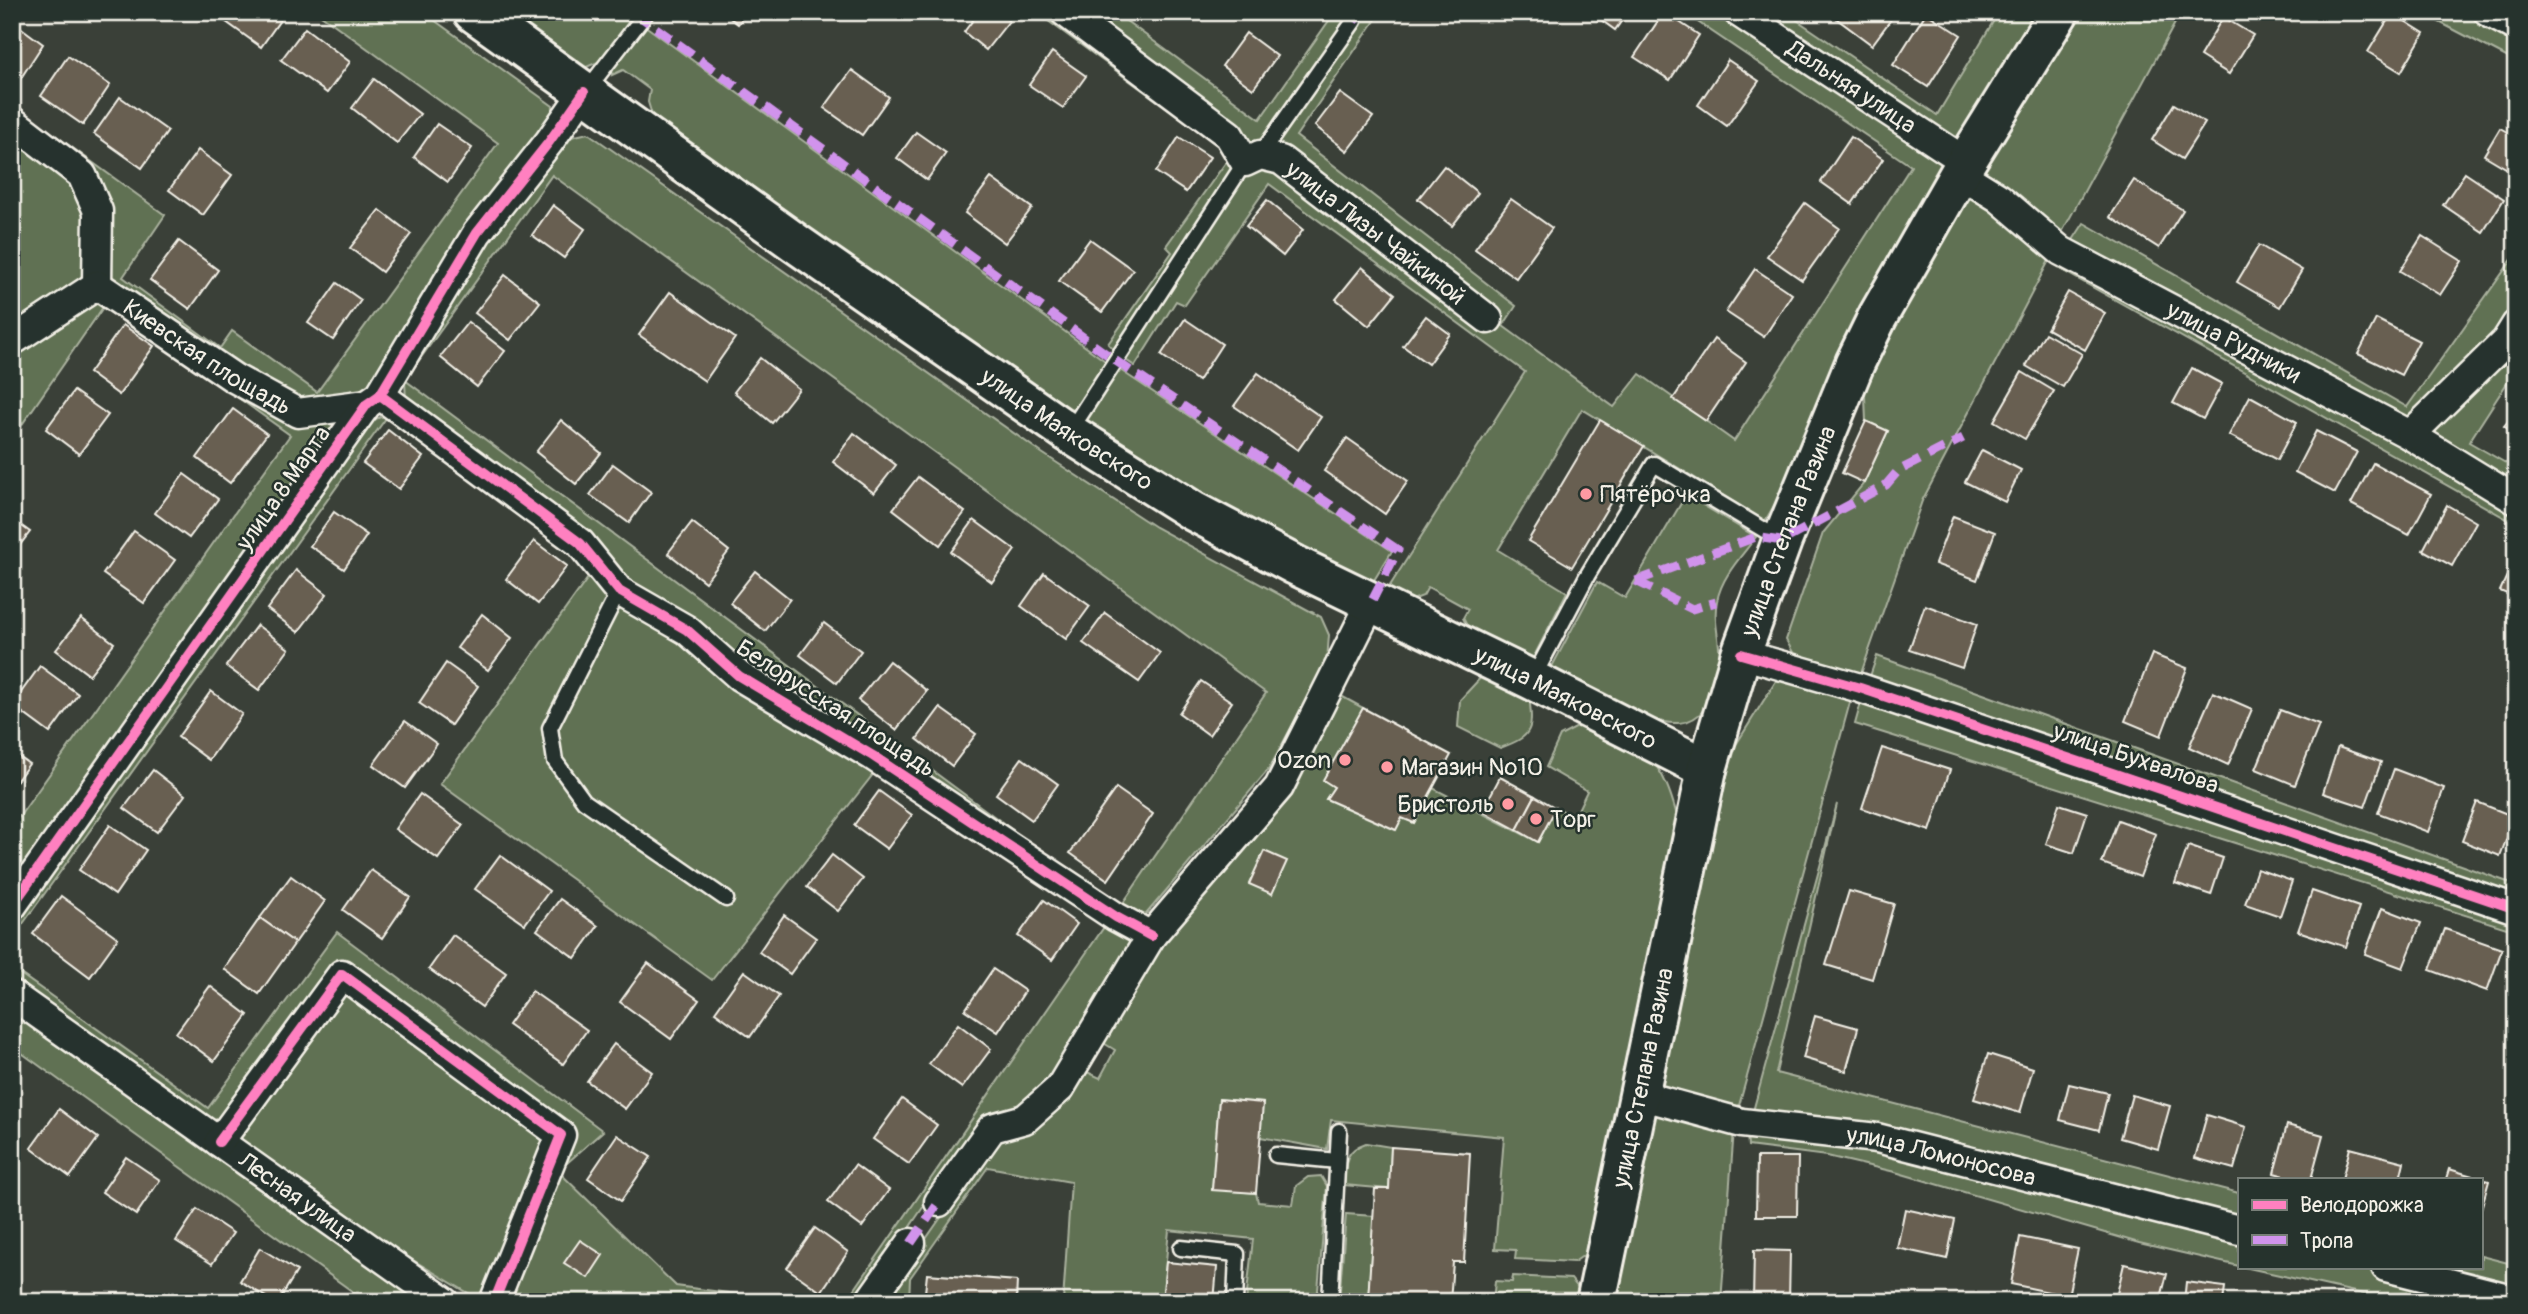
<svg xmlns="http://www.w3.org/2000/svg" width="2528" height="1314" viewBox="0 0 2528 1314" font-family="Pangolin,sans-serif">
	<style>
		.green { fill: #607153; stroke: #aab19e; stroke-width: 2; fill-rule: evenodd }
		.building { fill: #685e51; stroke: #f4f1e8; stroke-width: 2 }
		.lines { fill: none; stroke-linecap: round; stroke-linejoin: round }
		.service-casing { stroke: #f4f1e8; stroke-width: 19 }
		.minor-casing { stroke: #f4f1e8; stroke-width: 33 }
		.secondary-casing { stroke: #f4f1e8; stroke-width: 44 }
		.service { stroke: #26332d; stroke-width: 14 }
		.minor { stroke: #26332d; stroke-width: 28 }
		.secondary { stroke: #26332d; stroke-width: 38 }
		.quiet { stroke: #d193ec; stroke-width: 9; stroke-dasharray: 18 9; stroke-linecap: butt }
		.cycleway-casing { stroke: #26332d; stroke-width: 15 }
		.cycleway { stroke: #ff80c0; stroke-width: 10 }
		.poi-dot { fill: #ff9aa2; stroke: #26332d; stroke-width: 2.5 }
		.labels { text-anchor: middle; stroke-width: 5; stroke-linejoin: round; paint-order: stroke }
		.street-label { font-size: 24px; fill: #f4f1e8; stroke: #26332d }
		.poi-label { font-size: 24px; fill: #f4f1e8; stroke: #26332d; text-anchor: start }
	</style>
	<rect width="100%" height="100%" fill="#3a4038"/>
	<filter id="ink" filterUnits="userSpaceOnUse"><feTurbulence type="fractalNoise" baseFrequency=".0143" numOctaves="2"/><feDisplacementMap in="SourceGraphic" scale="14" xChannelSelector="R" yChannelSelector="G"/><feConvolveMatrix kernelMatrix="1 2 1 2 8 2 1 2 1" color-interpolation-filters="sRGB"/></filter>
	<g filter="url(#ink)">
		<g class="green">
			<polygon points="317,12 423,12 553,106 553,121 373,389 301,406 105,283 105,209 12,115 12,104 165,215 123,277 220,348 232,331 317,392 498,143"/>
			<polygon points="496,12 627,12 635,18 603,60 577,71"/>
			<polygon points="1036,12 1054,12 1225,139 1237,162 1115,351 1108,344 1172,252 1166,246 1231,155"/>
			<polygon points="1077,12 1114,12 1260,119 1335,12 1381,12 1296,136 1516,306 1503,326 1614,407 1640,374 1734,441 1911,166 1683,12 1727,12 1950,168 1789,480 1765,521 1582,409 1498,550 1567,592 1530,664 1471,634 1463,618 1468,609 1428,587 1423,596 1407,602 1386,592 1525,372 1269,184 1185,305 1176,301 1135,366 1124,359 1258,147"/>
			<polygon points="1751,12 1785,12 1937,115 1999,12 2044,12 1966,138 1948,140"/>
			<polygon points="2073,12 2181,12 2059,238 1989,178 1979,163"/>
			<polygon points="2420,12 2470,12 2516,36 2516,62"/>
			<polygon points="644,25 1108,363 1080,407 1067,415 656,128 648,102 650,90 623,70 612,75 613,68"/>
			<path d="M588,133L1042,453L1155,527L1321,617L1329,635L1327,661L1269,769L1142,919L1119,909L886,753L746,667L691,621L627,584L588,536L406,402L405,380L484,243L571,137ZM552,175L1266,693L1119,909L405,380Z"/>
			<polygon points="12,137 77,180 92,213 92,282 12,335"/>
			<polygon points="1963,191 1983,196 2053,253 1922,501 1859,679 1795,656 1786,640 1823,533 1864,483 1888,431 1866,421 1864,372"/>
			<polygon points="2084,223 2407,407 2516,254 2516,310 2500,335 2407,423 2069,246"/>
			<polygon points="2064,259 2516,508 2516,524 2060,269"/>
			<polygon points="98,292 229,384 355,411 12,890 12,827 290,435 106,303 12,439 12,349"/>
			<polygon points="2516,342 2516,369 2469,442 2516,469 2516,491 2428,434"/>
			<polygon points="1117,368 1392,551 1371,585 1306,556 1086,428 1088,413"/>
			<polygon points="389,414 12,939 12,922 370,421"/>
			<path d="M1686,495L1756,537C1741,557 1722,576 1717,601C1712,623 1723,648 1719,670C1706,744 1663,726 1611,703C1590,693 1569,683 1548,674L1597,582L1625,598Z"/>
			<polygon points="593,571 878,768 712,980 440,784"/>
			<polygon points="1877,656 2516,885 2516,897 1868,682"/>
			<path d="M1483,675L1529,695C1533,729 1534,736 1500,748L1458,727L1460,700Z"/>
			<polygon points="1792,678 1852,695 1737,1113 1665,1094 1654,1084 1704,851 1732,751 1776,681"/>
			<path d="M1341,696L1363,708L1324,780L1334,787L1326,799L1395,830L1402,818L1414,823L1433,788L1538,842L1556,808L1575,816L1587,791L1546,767L1560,736L1585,723C1603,731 1624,738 1639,749C1666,766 1675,807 1682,835L1593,1249L1574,1262L1515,1259L1516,1250L1495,1249L1504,1137L1331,1120L1327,1149L1260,1137L1263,1103L1219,1099L1212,1189L1256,1193L1258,1202L1293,1205L1296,1186L1308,1177L1321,1176L1327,1186L1317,1302H1246L1253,1239L1169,1230L1162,1302H1063L1071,1182L988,1167L910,1278L909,1302H882L997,1137L1085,1071L1100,1078L1115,1050L1102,1042L1166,941L1292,796Z"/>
			<polygon points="1862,699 2516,919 2516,931 1855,724"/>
			<polygon points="1837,804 1776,1073 2239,1193 2239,1221 1752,1115"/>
			<polygon points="992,848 1136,937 1051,1085 1021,1110 980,1123 859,1302 846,1302 1104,927"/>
			<polygon points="337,932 603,1131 558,1171 676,1286 796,1302 480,1300 391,1247 12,982 12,968 208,1108"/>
			<polygon points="12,1013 177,1124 425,1302 367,1302 12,1046"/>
			<polygon points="1660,1110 1734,1129 1721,1302 1608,1302 1647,1118"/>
			<polygon points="1747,1133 1877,1145 2239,1236 2239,1266 2139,1243 1895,1172 1827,1156 1748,1146"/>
			<path d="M1366,1143L1391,1147L1389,1189L1344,1185C1346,1164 1343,1151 1366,1143Z"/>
			<polygon points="1346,1214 1374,1216 1368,1300 1339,1302"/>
			<polygon points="2481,1256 2516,1265 2516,1292 2417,1267 2481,1267"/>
			<polygon points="2244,1267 2360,1267 2499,1302 2399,1302"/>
			<polygon points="1513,1276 1571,1279 1583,1294 1581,1302 1493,1302 1495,1281 1512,1282"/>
		</g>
		<g class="building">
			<polygon points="227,12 284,12 285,13 261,47 222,19"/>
			<polygon points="722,12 747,12 738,24"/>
			<polygon points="979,12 998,12 1009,21 986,50 964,32"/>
			<polygon points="1590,12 1628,12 1615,30"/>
			<polygon points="1664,12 1699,35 1670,80 1634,57"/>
			<polygon points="1842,12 1885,12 1892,18 1872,45 1837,19"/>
			<polygon points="1926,13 1961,35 1928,87 1893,65"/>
			<polygon points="2392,13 2424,33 2401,72 2368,52"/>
			<polygon points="2223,17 2253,35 2229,74 2200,56"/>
			<polygon points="12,21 43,44 19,81 12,77"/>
			<polygon points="305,28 350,62 327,93 281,60"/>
			<polygon points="1246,33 1277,56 1253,89 1222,66"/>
			<polygon points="1052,52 1086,76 1063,108 1029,85"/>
			<polygon points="68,56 110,85 83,125 41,96"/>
			<polygon points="1728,60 1759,81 1727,126 1698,105"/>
			<polygon points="852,70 889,97 862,135 824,108"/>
			<polygon points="374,79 420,114 397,143 352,108"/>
			<polygon points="1340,93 1373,117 1347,151 1315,126"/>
			<polygon points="120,97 168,131 142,168 94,134"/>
			<polygon points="2174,104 2205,123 2182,159 2152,140"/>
			<polygon points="437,124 472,148 448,182 414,157"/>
			<polygon points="2500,128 2516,137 2516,174 2484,155"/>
			<polygon points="916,132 946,153 927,180 897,158"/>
			<polygon points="1179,137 1210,157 1186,192 1156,172"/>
			<polygon points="1851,137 1883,159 1852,204 1821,182"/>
			<polygon points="198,150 232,175 203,215 169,190"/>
			<polygon points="1444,166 1478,193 1452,226 1418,199"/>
			<polygon points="2465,173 2504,199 2483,232 2443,205"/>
			<polygon points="991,178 1032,208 1005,243 965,213"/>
			<polygon points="2134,180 2183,210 2159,248 2110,217"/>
			<polygon points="1511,199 1552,228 1516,278 1475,249"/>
			<polygon points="1267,200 1303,230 1283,256 1246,226"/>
			<polygon points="1805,203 1839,228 1802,280 1767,256"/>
			<polygon points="553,205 585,229 564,258 532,235"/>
			<polygon points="380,210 411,234 382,272 350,248"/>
			<polygon points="2422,236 2462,261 2440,295 2400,271"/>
			<polygon points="1090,239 1133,270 1102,312 1059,281"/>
			<polygon points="179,241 218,270 190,309 150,280"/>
			<polygon points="2259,245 2302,270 2280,307 2237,282"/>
			<polygon points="1362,267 1395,294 1369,326 1336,299"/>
			<polygon points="1755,269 1792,294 1764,337 1726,312"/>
			<polygon points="505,275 540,302 510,340 475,313"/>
			<polygon points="337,283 361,300 333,340 308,323"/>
			<polygon points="670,292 735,338 705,381 639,335"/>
			<polygon points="2068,292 2105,313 2085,350 2047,329"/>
			<polygon points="1426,316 1450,334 1428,364 1403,346"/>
			<polygon points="1185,319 1222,344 1198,381 1161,355"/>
			<polygon points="2376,319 2419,341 2401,375 2358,354"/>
			<polygon points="468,322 505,351 477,387 440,357"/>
			<polygon points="123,325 154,346 119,395 89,373"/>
			<polygon points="2045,333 2082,354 2063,387 2026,366"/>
			<polygon points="1714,339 1746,362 1706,421 1673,399"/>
			<polygon points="760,358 799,389 772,423 734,392"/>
			<polygon points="2192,368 2222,384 2203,419 2173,403"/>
			<polygon points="2022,372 2054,391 2025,439 1994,421"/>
			<polygon points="1258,373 1321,417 1298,450 1234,406"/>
			<polygon points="74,391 108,415 79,454 46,429"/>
			<polygon points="2250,396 2297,422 2277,460 2229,435"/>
			<polygon points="233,409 267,434 230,483 197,458"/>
			<polygon points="2516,412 2516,435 2504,426"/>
			<polygon points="561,420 601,453 576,484 536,452"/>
			<polygon points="1600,420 1644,446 1572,567 1528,541"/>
			<polygon points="1866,421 1888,431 1864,483 1842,473"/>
			<polygon points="388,430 423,457 399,489 363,463"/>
			<polygon points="2316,431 2357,452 2335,493 2295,472"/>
			<polygon points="854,433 896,465 874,493 833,462"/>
			<polygon points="1347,438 1408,481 1385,514 1324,471"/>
			<polygon points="1982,450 2021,470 2005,502 1965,482"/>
			<polygon points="2373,463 2431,494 2409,535 2351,504"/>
			<polygon points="613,464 651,492 629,523 590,495"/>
			<polygon points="184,474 218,499 189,538 155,513"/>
			<polygon points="918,477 965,512 940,545 893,509"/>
			<polygon points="2447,505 2476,522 2452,566 2423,550"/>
			<polygon points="334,512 367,535 344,569 310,546"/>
			<polygon points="1953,516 1995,532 1977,580 1935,564"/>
			<polygon points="12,519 30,532 12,555"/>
			<polygon points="974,520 1015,550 992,582 951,552"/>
			<polygon points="692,522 729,551 705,582 668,553"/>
			<polygon points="134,531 175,560 144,603 103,574"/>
			<polygon points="534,541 567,566 538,604 506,579"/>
			<polygon points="2516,556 2516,598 2500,591"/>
			<polygon points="296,570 327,594 298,632 267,609"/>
			<polygon points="755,571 790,599 765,631 730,603"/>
			<polygon points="1044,573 1090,606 1066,639 1021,606"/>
			<polygon points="1925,605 1977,624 1962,668 1909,650"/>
			<polygon points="1105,613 1160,653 1139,682 1083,643"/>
			<polygon points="482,614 512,638 488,670 457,648"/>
			<polygon points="81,618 114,643 89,675 56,650"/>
			<polygon points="824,623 861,651 837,683 800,655"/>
			<polygon points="257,625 289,649 259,690 226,666"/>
			<polygon points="2152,654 2187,668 2161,736 2125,721"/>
			<polygon points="889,661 927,691 896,730 858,700"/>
			<polygon points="446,663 478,686 451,725 419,703"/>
			<polygon points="40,666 78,694 50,733 12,705"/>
			<polygon points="1201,681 1232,702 1209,735 1179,713"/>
			<polygon points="211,691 242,714 209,760 178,737"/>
			<polygon points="2213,692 2252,709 2228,765 2189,747"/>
			<polygon points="940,708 976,734 952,766 917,739"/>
			<polygon points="1363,708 1451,755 1414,823 1402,818 1396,830 1326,799 1334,787 1323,780"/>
			<polygon points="2280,710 2319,725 2295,785 2256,769"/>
			<polygon points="405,721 437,744 405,788 373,765"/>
			<polygon points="2338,747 2381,762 2365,807 2323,793"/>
			<polygon points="1882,748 1950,770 1930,831 1862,808"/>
			<polygon points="12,752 29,764 12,787"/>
			<polygon points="1022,758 1058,784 1032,820 996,794"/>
			<polygon points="2394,769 2444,788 2428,832 2378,813"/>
			<polygon points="153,770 185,795 157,832 124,808"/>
			<polygon points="1500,777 1535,796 1517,830 1482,811"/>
			<polygon points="1116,788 1153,814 1108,880 1070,853"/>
			<polygon points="879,791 912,815 887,849 854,825"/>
			<polygon points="420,794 463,825 438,859 395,829"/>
			<polygon points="1535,796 1556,808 1538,842 1517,830"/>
			<polygon points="2477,802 2515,817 2500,856 2462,841"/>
			<polygon points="2059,804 2087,813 2074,853 2046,844"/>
			<polygon points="2118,820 2156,834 2140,877 2102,863"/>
			<polygon points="110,825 146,850 115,895 79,870"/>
			<polygon points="2188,846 2223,858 2211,895 2175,883"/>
			<polygon points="1264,851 1287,861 1272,894 1249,884"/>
			<polygon points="500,855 549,891 525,924 475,889"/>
			<polygon points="832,855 863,879 838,911 807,887"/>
			<polygon points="2257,869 2292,881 2280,916 2245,904"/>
			<polygon points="371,870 410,897 382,938 343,910"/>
			<polygon points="291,876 325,901 295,943 260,918"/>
			<polygon points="1849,891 1894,904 1872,979 1826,965"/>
			<polygon points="2312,891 2359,907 2346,947 2298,931"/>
			<polygon points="61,896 118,938 90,977 33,934"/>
			<polygon points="560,899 598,926 575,958 537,930"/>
			<polygon points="1044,900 1077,924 1052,960 1018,936"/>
			<polygon points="2382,908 2421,923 2403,968 2365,954"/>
			<polygon points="784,915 816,938 790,974 759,952"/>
			<polygon points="260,918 295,943 259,994 224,969"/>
			<polygon points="2445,929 2502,949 2487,991 2430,970"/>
			<polygon points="453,935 506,973 482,1007 429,969"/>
			<polygon points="648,963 699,1000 671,1039 620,1002"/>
			<polygon points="993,969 1025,991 998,1032 965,1010"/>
			<polygon points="744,971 779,996 750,1037 715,1012"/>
			<polygon points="210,986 248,1015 214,1061 176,1033"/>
			<polygon points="532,991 587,1030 563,1064 508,1025"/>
			<polygon points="1815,1016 1858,1028 1846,1071 1803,1058"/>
			<polygon points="958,1024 991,1049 962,1088 929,1064"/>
			<polygon points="614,1044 652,1072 625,1109 587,1081"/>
			<polygon points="1988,1054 2033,1068 2020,1113 1974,1099"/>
			<polygon points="2069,1084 2108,1093 2099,1130 2060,1120"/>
			<polygon points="2132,1095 2170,1106 2158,1149 2120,1138"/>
			<polygon points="902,1099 937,1125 909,1164 873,1139"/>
			<polygon points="1219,1099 1263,1103 1256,1193 1212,1190"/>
			<polygon points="59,1109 98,1138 70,1177 31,1148"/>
			<polygon points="2207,1115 2246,1127 2234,1169 2195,1158"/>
			<polygon points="2287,1125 2323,1135 2311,1179 2296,1179 2274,1173"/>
			<polygon points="617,1135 651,1157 621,1201 588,1178"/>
			<polygon points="1391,1147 1470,1153 1464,1262 1453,1262 1450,1302 1356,1302 1356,1299 1368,1300 1375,1189 1389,1189"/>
			<polygon points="2350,1148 2404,1162 2400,1179 2342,1179"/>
			<polygon points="126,1157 160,1180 136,1215 102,1192"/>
			<polygon points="1757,1157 1798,1157 1797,1216 1756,1216"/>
			<polygon points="855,1165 889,1190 862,1227 828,1202"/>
			<polygon points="2449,1169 2489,1181 2481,1209 2481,1179 2446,1179"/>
			<polygon points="197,1209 233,1233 212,1264 176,1241"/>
			<polygon points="1905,1209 1955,1220 1947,1259 1897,1248"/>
			<polygon points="815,1228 848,1252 821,1292 787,1268"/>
			<polygon points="2020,1237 2078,1249 2068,1296 2011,1284"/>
			<polygon points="580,1240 603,1255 588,1278 564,1263"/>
			<polygon points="260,1248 297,1271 278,1302 274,1302 240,1281"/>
			<polygon points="1754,1250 1790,1251 1789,1302 1753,1302"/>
			<polygon points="1166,1262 1217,1267 1214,1302 1162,1302"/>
			<polygon points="2124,1264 2167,1274 2160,1302 2115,1302"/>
			<polygon points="927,1274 1017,1281 1016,1302 924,1302"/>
			<polygon points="2186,1282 2225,1287 2223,1302 2184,1302"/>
		</g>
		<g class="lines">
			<defs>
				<g id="service">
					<polyline points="586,91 647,12"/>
					<polyline points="1260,155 1354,21"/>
					<polyline points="1070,431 1245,162"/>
					<polyline points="619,591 550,728 555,761 584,801 726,899"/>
					<polyline points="1533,678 1587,576 1654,464 1781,540"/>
					<polyline points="1276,1155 1337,1161"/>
					<polyline points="1181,1248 1237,1254 1235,1302"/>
					<polyline points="1330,1302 1339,1131"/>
				</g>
				<g id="minor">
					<path id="s1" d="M1065,12L1229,135L1245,162L1260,155L1281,160L1488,319"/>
					<path id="s2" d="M1738,12L1966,162"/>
					<polyline points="2488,12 2516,27"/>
					<polyline points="12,121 82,175 98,211 97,285"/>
					<path id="s3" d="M1959,173L1999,198L2061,251L2410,435L2516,500"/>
					<path id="s4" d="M12,341L97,285L234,378L298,413L367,404"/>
					<polyline points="380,395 580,543 619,591 687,630 739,676 873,756 1116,917 1151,936"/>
					<polyline points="2410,435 2506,341 2516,325"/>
					<polyline points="1741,654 1860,688 2516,909"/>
					<polyline points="12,906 367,404 380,395 477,233 549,142 584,92"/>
					<path id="s5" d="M12,995L445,1302"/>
					<path id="s6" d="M1640,1095L1742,1123L1877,1138L2239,1230"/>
					<polyline points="219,1142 342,974 561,1135 494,1302"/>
					<polyline points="939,1202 992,1128 1025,1119 1060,1088 1151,936 1279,787 1372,601"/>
					<polyline points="2386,1267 2516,1300"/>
					<polyline points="869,1302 911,1243"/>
				</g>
				<g id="secondary">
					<path id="s7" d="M473,12L797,244L1069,433L1193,511L1295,565L1532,680L1707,769"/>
					<path id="s8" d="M1596,1302L1707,769L1741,654L1782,541L1855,363L1878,316L1966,162L2059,12"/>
				</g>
			</defs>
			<use href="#service" class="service-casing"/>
			<use href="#minor" class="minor-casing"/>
			<use href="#secondary" class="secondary-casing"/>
			<use href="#service" class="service"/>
			<use href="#minor" class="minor"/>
			<use href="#secondary" class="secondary"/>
			<g class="quiet">
				<polyline points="634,12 1116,361 1398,550 1372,601"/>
				<polyline points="1354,21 1361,12"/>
				<polyline points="1636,581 1756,537 1782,541 1886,485 1898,471 1963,438"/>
				<polyline points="1636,581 1692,609 1716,602"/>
				<polyline points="911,1243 939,1202"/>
			</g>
			<defs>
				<g id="cycleway">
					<polyline points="380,395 580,543 619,591 687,630 739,676 873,756 1116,917 1151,936"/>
					<polyline points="1741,654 1860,688 2516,909"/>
					<polyline points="12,906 367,404 380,395 477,233 549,142 584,92"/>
					<polyline points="219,1142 342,974 561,1135 494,1302"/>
				</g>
			</defs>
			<use href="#cycleway" class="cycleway-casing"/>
			<use href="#cycleway" class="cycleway"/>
		</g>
	</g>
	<g class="poi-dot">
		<circle cx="1586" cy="494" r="7"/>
		<circle cx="1345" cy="760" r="7"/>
		<circle cx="1387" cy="767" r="7"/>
		<circle cx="1508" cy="804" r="7"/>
		<circle cx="1536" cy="819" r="7"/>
	</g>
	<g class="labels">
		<g class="street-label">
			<text dy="8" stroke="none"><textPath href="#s2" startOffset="136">Дальняя улица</textPath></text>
			<text dy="8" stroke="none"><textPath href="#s1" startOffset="394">улица Лизы Чайкиной</textPath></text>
			<text dy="8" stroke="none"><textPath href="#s3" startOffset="324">улица Рудники</textPath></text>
			<text dy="8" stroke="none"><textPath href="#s4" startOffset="234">Киевская площадь</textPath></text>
			<text dy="8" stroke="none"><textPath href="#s7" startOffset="726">улица Маяковского</textPath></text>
			<text transform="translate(283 488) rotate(-55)" y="8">улица 8 Марта</text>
			<text dy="8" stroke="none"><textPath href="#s8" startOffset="796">улица Степана Разина</textPath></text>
			<text dy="8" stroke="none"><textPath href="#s7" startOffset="1293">улица Маяковского</textPath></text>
			<text transform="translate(836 708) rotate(33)" y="8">Белорусская площадь</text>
			<text transform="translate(2136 758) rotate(19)" y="8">улица Бухвалова</text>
			<text dy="8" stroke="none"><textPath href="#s8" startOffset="229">улица Степана Разина</textPath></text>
			<text dy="8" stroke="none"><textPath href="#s6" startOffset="308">улица Ломоносова</textPath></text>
			<text dy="8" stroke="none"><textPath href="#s5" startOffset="350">Лесная улица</textPath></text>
		</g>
		<g class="poi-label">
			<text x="1600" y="502">Пятёрочка</text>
			<text x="1331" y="768" text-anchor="end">Ozon</text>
			<text x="1401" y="775">Магазин №10</text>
			<text x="1494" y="812" text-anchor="end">Бристоль</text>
			<text x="1550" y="827">Торг</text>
		</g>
	</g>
	<rect width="2528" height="1314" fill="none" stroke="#26332d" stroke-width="42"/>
	<rect x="21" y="21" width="2486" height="1272" fill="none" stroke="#f4f1e8" stroke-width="2.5" filter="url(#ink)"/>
	<rect x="2238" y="1178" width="245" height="91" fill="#26332d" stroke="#787f78" stroke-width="2"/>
	<rect x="2252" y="1200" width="35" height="10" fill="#ff80c0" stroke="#787f78" stroke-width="2"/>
	<text x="2300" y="1212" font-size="21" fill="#f4f1e8">Велодорожка</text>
	<rect x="2252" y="1235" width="35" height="10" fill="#d193ec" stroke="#787f78" stroke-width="2"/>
	<text x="2300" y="1248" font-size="21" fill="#f4f1e8">Тропа</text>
</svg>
